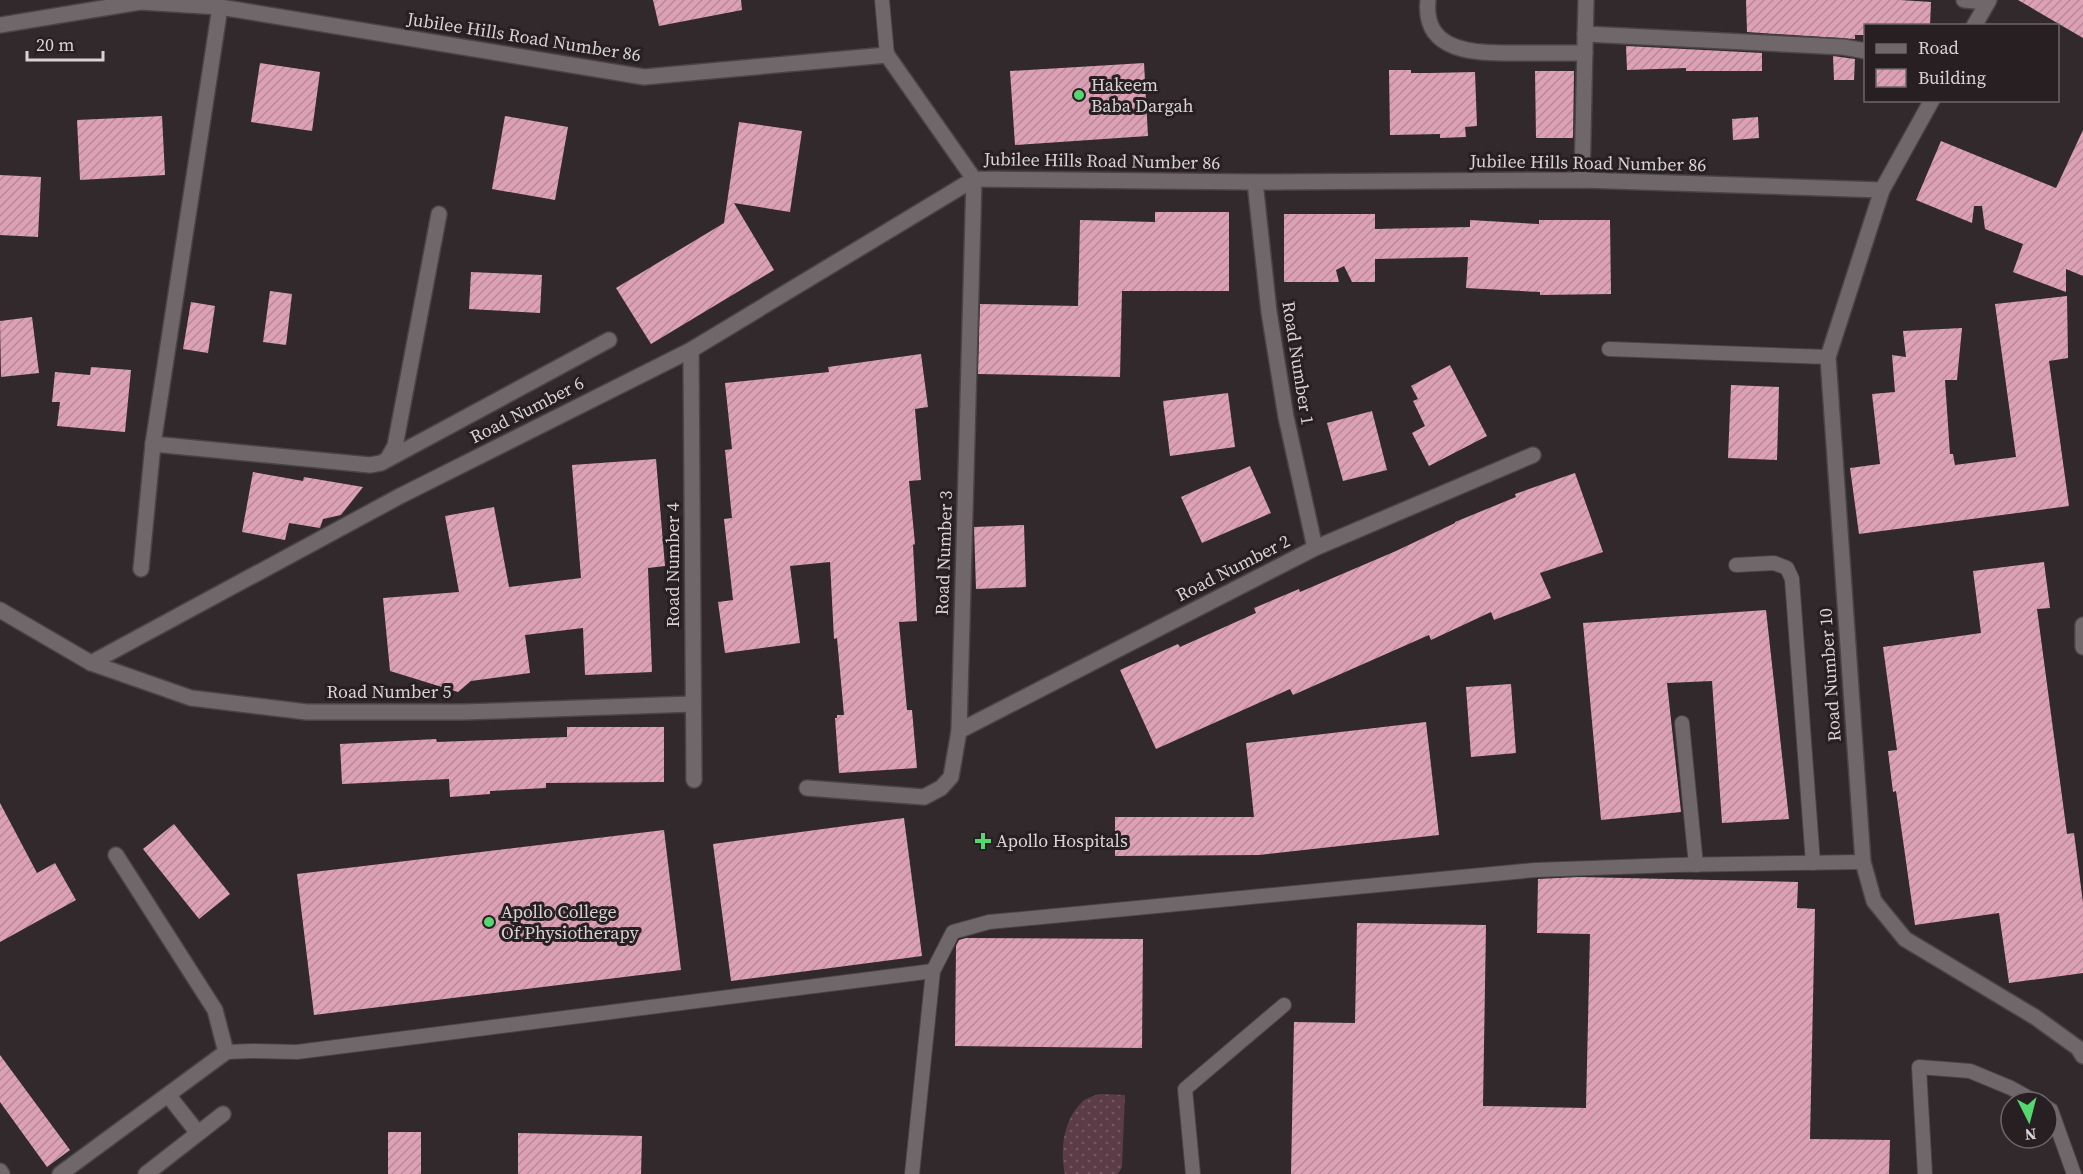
<svg xmlns="http://www.w3.org/2000/svg" width="2083" height="1174" viewBox="0 0 2083 1174" font-family="'Source Serif 4',serif">
	<style>
		.grass { fill: url(#grass-dots) }
		.building { fill: url(#building-hatch) }
		.lines { fill: none; stroke-linecap: round; stroke-linejoin: round }
		.lane-casing { stroke: #4b4446; stroke-width: 16 }
		.street-casing { stroke: #4b4446; stroke-width: 18 }
		.secondary-casing { stroke: #4b4446; stroke-width: 18 }
		.lane { stroke: #70676a; stroke-width: 14 }
		.street { stroke: #70676a; stroke-width: 15 }
		.secondary { stroke: #70676a; stroke-width: 15 }
		.poi-dot { fill: #56d671; stroke: #271f22; stroke-width: 2 }
		.labels { text-anchor: middle; stroke-width: 6; stroke-linejoin: round; paint-order: stroke }
		.street-label { font-size: 18px; fill: #d8d3d4; stroke: #271f22 }
		.poi-label { font-size: 18px; fill: #d8d3d4; stroke: #271f22; text-anchor: start }
	</style>
	<defs>
		<pattern id="grass-dots" width="8" height="8" patternUnits="userSpaceOnUse" patternTransform="scale(1.5)"><rect width="8" height="8" fill="#5c3d47"/><path d="M2 2h.1M6 6h.1" fill="none" stroke="#735861" stroke-width="1.8" stroke-linecap="round"/></pattern>
		<pattern id="building-hatch" width="6" height="6" patternUnits="userSpaceOnUse" patternTransform="scale(1.5)"><rect width="6" height="6" fill="#dda1b5"/><path d="M-1 1l2-2M0 6l6-6M5 7l2-2" fill="none" stroke="#b68898"/></pattern>
	</defs>
	<rect width="100%" height="100%" fill="#31292b"/>
	<path class="grass" d="M1099,1094L1125,1095L1122,1167L1118,1174H1065C1060,1149 1063,1121 1082,1102C1086,1098 1094,1096 1099,1094Z"/>
	<g class="building">
		<polygon points="653,0 741,0 742,10 659,26"/>
		<polygon points="1746,0 1900,0 1931,2 1930,26 1866,26 1866,35 1855,35 1855,39 1747,32"/>
		<polygon points="2018,0 2083,0 2083,38"/>
		<polygon points="1626,46 1762,53 1762,71 1686,71 1686,68 1627,70"/>
		<polygon points="1833,56 1855,59 1854,80 1834,80"/>
		<polygon points="260,63 320,72 312,131 251,122"/>
		<polygon points="1144,63 1148,136 1015,145 1010,71"/>
		<polygon points="1389,70 1411,70 1411,73 1430,73 1475,72 1477,126 1465,127 1466,137 1440,138 1440,134 1390,135"/>
		<polygon points="1535,71 1574,71 1573,138 1536,138"/>
		<polygon points="162,116 165,175 80,180 77,120"/>
		<polygon points="505,116 568,127 555,200 492,189"/>
		<polygon points="1758,117 1759,138 1733,140 1732,119"/>
		<polygon points="739,122 802,131 790,212 734,203 774,270 651,344 616,288 724,223"/>
		<polygon points="2083,130 2083,276 2066,269 2066,292 2013,272 2023,244 1985,229 1982,206 1974,206 1972,223 1916,200 1941,141 2056,188"/>
		<polygon points="0,175 41,177 38,237 0,235"/>
		<polygon points="1155,212 1229,212 1229,291 1122,291 1120,377 978,374 980,304 1078,306 1080,220 1155,222"/>
		<polygon points="1284,214 1375,214 1375,229 1470,227 1470,220 1539,224 1539,220 1610,220 1611,294 1540,295 1540,292 1466,288 1468,257 1375,259 1375,282 1352,282 1344,266 1336,270 1339,282 1284,282"/>
		<polygon points="471,272 542,275 540,313 469,309"/>
		<polygon points="270,291 292,294 286,345 263,342"/>
		<polygon points="2067,296 2068,358 2049,361 2069,506 1859,534 1850,468 1880,464 1872,394 1895,392 1892,355 1906,357 1903,331 1962,328 1957,380 1945,380 1950,454 1953,454 1955,465 2016,457 1995,304"/>
		<polygon points="191,302 215,306 208,353 183,349"/>
		<polygon points="32,317 39,373 1,377 0,321"/>
		<polygon points="921,354 928,407 915,409 921,480 909,481 915,544 913,545 917,621 899,622 907,710 912,710 917,768 839,773 835,718 837,718 837,715 844,715 837,638 834,639 830,562 790,566 800,643 725,653 718,602 733,600 724,519 732,518 725,450 732,449 725,383 829,372 828,367"/>
		<polygon points="1450,365 1487,436 1429,466 1412,433 1425,426 1413,401 1418,399 1411,386"/>
		<polygon points="91,367 131,370 125,432 57,426 60,402 52,402 55,372 90,375"/>
		<polygon points="1731,385 1779,387 1777,460 1728,458"/>
		<polygon points="1228,393 1235,447 1170,456 1163,401"/>
		<polygon points="1372,411 1387,470 1343,481 1327,423"/>
		<polygon points="656,459 665,566 648,568 652,672 585,675 583,628 525,635 530,673 471,681 458,692 390,671 383,598 459,592 445,516 494,507 509,587 581,578 572,465"/>
		<polygon points="1250,466 1271,513 1202,543 1181,497"/>
		<polygon points="253,472 303,481 304,477 363,487 341,515 323,519 320,528 289,523 285,540 242,532"/>
		<polygon points="1575,473 1603,552 1540,573 1551,598 1494,620 1491,612 1431,640 1429,635 1293,695 1290,689 1156,749 1120,670 1178,644 1180,647 1256,613 1254,608 1299,589 1300,592 1396,551 1455,523 1455,522 1516,497 1515,494"/>
		<polygon points="1024,525 1026,587 976,589 974,527"/>
		<polygon points="2044,562 2050,608 2037,609 2067,834 2074,833 2083,903 2083,973 2009,983 1999,913 1915,925 1896,791 1893,792 1888,751 1897,750 1883,647 1981,633 1973,571"/>
		<polygon points="1766,610 1789,819 1722,823 1712,681 1667,683 1681,812 1601,820 1583,623"/>
		<polygon points="1511,684 1516,753 1471,757 1466,687"/>
		<polygon points="1426,722 1439,835 1259,855 1115,856 1115,817 1254,817 1246,743"/>
		<polygon points="567,727 664,727 664,782 546,783 546,788 490,791 490,794 450,797 449,779 342,784 340,744 436,739 437,742 567,737"/>
		<polygon points="0,803 37,873 55,863 76,900 0,942"/>
		<polygon points="904,818 922,956 731,981 713,844"/>
		<polygon points="174,824 230,894 199,919 143,849"/>
		<polygon points="664,830 681,970 314,1015 297,874"/>
		<polygon points="1579,877 1798,882 1797,908 1815,909 1810,1139 1890,1140 1889,1174 1291,1174 1294,1022 1355,1023 1357,923 1486,925 1483,1106 1586,1108 1590,934 1537,933 1538,879"/>
		<polygon points="966,938 1143,939 1142,1048 955,1046 956,946 959,940"/>
		<polygon points="0,1055 70,1150 47,1167 0,1102"/>
		<rect x="388" y="1132" width="33" height="42"/>
		<polygon points="518,1133 642,1136 641,1174 518,1174"/>
	</g>
	<g class="lines">
		<defs>
			<g id="lane">
				<polyline points="882,0 887,55"/>
				<polyline points="1609,349 1828,357"/>
				<polyline points="1736,565 1774,563 1787,568 1792,579 1813,863"/>
				<polyline points="1682,723 1696,865"/>
				<polyline points="226,1052 252,1051 297,1052 933,971"/>
				<polyline points="2047,1108 2051,1110 2074,1174"/>
				<polyline points="912,1174 933,971 953,932 989,922 1535,870 1675,865 1863,862"/>
				<polyline points="1193,1174 1185,1089 1284,1005"/>
				<polyline points="1925,1174 1919,1067 1970,1071 2011,1088 2036,1102"/>
			</g>
			<g id="street">
				<path d="M1428,0C1422,56 1482,53 1520,53C1542,53 1563,53 1585,53"/>
				<polyline points="1964,0 1987,2"/>
				<polyline points="220,7 153,444 370,465 381,463 609,340"/>
				<polyline points="1585,34 1843,47 1866,51"/>
				<polyline points="1582,180 1586,0"/>
				<polyline points="1255,182 1269,312 1286,417 1315,548"/>
				<polyline points="691,350 694,780"/>
				<polyline points="388,458 395,446 439,214"/>
				<polyline points="141,569 153,444"/>
				<polyline points="0,610 91,663 191,698 307,712 464,712 693,704"/>
				<polyline points="2083,625 2083,647"/>
				<polyline points="91,663 400,496 691,350 974,179"/>
				<polyline points="959,731 1315,548 1533,455"/>
				<polyline points="807,788 924,797 941,788 951,777 959,731 974,179"/>
				<polyline points="168,1095 198,1133"/>
				<polyline points="0,1171 2,1174"/>
				<polyline points="60,1174 226,1052 215,1010 116,855"/>
				<polyline points="146,1174 223,1114"/>
			</g>
			<g id="secondary">
				<polyline points="0,25 140,2 220,7 644,77 887,55 974,179 1255,182 1582,180 1882,190"/>
				<polyline points="1974,26 1989,0"/>
				<polyline points="1932,100 1882,190 1828,357 1863,862 1874,901 1905,939 2035,1017 2078,1048 2083,1056"/>
			</g>
		</defs>
		<use href="#lane" class="lane-casing"/>
		<use href="#street" class="street-casing"/>
		<use href="#secondary" class="secondary-casing"/>
		<use href="#lane" class="lane"/>
		<use href="#street" class="street"/>
		<use href="#secondary" class="secondary"/>
	</g>
	<g class="poi-dot">
		<circle cx="1079" cy="95" r="6"/>
		<path d="M980 832h6v6h6v6h-6v6h-6v-6h-6v-6h6z"/>
		<circle cx="489" cy="922" r="6"/>
	</g>
	<g class="labels">
		<g class="street-label">
			<text transform="translate(524 37) rotate(9)" y="6">Jubilee Hills Road Number 86</text>
			<text transform="translate(1102 161) rotate(1)" y="6">Jubilee Hills Road Number 86</text>
			<text transform="translate(1588 163) rotate(1)" y="6">Jubilee Hills Road Number 86</text>
			<text transform="translate(1298 363) rotate(81)" y="6">Road Number 1</text>
			<text transform="translate(527 410) rotate(-27)" y="6">Road Number 6</text>
			<text transform="translate(944 553) rotate(-88)" y="6">Road Number 3</text>
			<text transform="translate(673 565) rotate(-90)" y="6">Road Number 4</text>
			<text transform="translate(1233 568) rotate(-27)" y="6">Road Number 2</text>
			<text transform="translate(1830 675) rotate(-94)" y="6">Road Number 10</text>
			<text x="389" y="698">Road Number 5</text>
		</g>
		<g class="poi-label">
			<text x="1091" y="91">Hakeem<tspan x="1091" dy="21">Baba Dargah</tspan></text>
			<text x="996" y="847">Apollo Hospitals</text>
			<text x="501" y="918">Apollo College<tspan x="501" dy="21">Of Physiotherapy</tspan></text>
		</g>
	</g>
	<rect x="1864" y="24" width="195" height="78" fill="#271f22" stroke="#6e6769" stroke-width="1.5"/>
	<rect x="1876" y="44" width="30" height="9" fill="#70676a" stroke="#6e6769" stroke-width="1.5"/>
	<text x="1918" y="54" font-size="18" fill="#d8d3d4">Road</text>
	<rect x="1876" y="69" width="30" height="18" fill="url(#building-hatch)" stroke="#6e6769" stroke-width="1.5"/>
	<text x="1918" y="84" font-size="18" fill="#d8d3d4">Building</text>
	<g transform="translate(2029 1120) rotate(174)"><circle r="28" fill="#271f22" stroke="#6e6769" stroke-width="1.5"/>
	<path d="M0-4.5L10 22L0 15L-10 22Z" fill="#56d671"/>
	<text y="-9" font-size="16" font-weight="bold" text-anchor="middle" fill="#d8d3d4">N</text>
	</g>
	<path d="M27 51v9h76v-9" fill="none" stroke="#d8d3d4" stroke-width="3"/>
	<text x="36" y="51" font-size="18" fill="#d8d3d4" stroke="#271f22" stroke-width="4.5" paint-order="stroke">20 m</text>
</svg>
